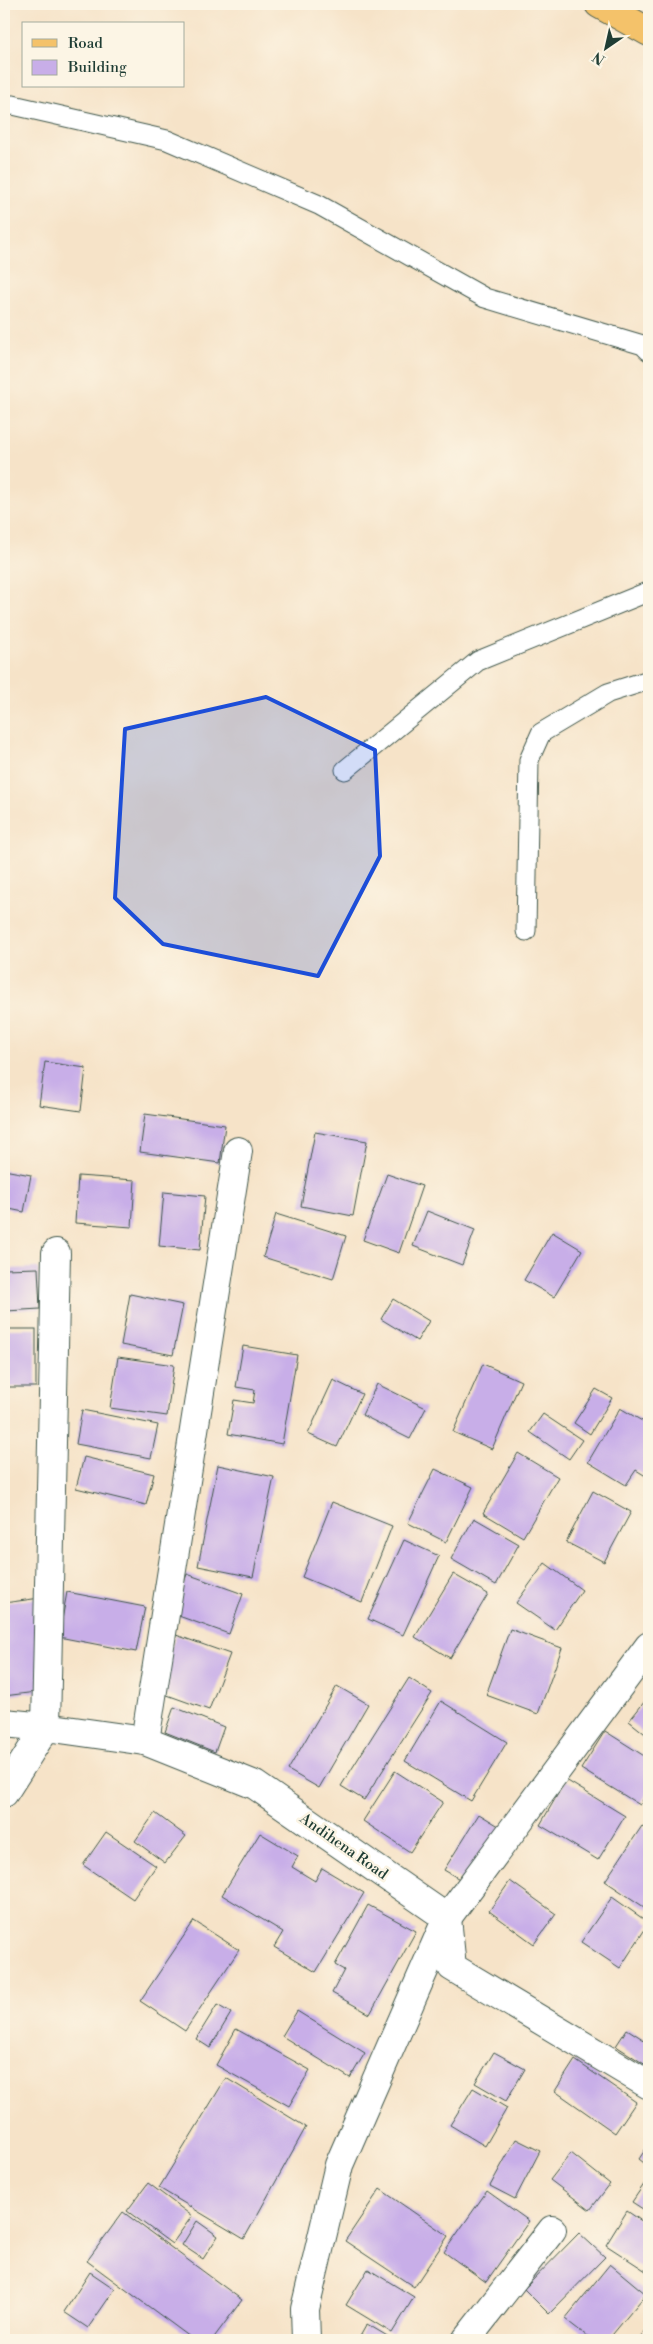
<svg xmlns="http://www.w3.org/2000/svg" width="653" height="2344" viewBox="0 0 653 2344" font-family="'Libre Bodoni',serif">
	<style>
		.building { fill: #c8aee8 }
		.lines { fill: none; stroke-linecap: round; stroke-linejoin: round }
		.service-casing { stroke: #3f564a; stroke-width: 21 }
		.minor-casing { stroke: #3f564a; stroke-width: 30 }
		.primary-casing { stroke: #3f564a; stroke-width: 30 }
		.service { stroke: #fff; stroke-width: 19 }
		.minor { stroke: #fff; stroke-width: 28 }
		.primary { stroke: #f4c26a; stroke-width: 28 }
		.marked { fill: #1d4ed8; fill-opacity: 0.2; stroke: #1d4ed8; stroke-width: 4; stroke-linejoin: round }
		.labels { text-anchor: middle; stroke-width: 5; stroke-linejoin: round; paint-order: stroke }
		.street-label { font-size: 15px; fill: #1f3d34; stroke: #fcf5e5 }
	</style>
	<rect width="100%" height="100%" fill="#fcf5e5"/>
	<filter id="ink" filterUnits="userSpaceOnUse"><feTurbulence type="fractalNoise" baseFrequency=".02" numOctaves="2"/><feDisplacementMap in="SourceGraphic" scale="10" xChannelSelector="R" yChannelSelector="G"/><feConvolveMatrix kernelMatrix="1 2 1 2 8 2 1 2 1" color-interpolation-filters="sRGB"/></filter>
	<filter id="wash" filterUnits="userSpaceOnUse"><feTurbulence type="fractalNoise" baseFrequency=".0096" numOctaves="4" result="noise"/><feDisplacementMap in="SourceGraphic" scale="20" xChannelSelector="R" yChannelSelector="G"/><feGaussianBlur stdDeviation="1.12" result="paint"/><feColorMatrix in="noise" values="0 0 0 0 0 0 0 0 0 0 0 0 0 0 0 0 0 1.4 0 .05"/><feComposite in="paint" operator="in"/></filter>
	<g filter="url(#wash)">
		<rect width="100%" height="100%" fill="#f6e3c8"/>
		<g id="blocks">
			<g class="building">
				<polygon points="45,1062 86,1068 81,1111 39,1105"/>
				<polygon points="145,1114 225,1125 220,1163 140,1152"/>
				<polygon points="315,1132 367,1141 353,1216 301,1206"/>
				<polygon points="4,1170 31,1175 24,1212 4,1208"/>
				<polygon points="387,1174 422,1186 399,1253 363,1240"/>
				<polygon points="78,1176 135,1180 132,1227 75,1223"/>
				<polygon points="164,1192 205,1196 200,1250 159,1246"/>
				<polygon points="427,1211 475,1230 462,1265 413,1246"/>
				<polygon points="276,1214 346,1236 333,1279 263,1257"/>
				<polygon points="552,1232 582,1250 554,1297 524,1280"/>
				<polygon points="38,1268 40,1309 6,1311 4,1269"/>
				<polygon points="130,1294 183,1305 173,1355 121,1345"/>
				<polygon points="393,1299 429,1321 417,1341 381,1319"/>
				<rect x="4" y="1329" width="32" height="58"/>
				<polygon points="243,1346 297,1355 282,1444 228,1434 234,1400 253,1403 255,1390 236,1387"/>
				<polygon points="118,1357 174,1365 167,1416 110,1408"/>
				<polygon points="483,1364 521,1381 492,1449 453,1432"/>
				<polygon points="333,1380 362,1394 337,1447 308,1434"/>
				<polygon points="377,1384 426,1408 410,1439 362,1415"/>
				<polygon points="596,1389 612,1398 590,1434 574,1423"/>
				<polygon points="620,1408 649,1425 649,1478 636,1470 626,1485 588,1462"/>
				<polygon points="82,1410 158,1425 151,1458 76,1444"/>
				<polygon points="543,1414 582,1440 569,1459 530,1432"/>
				<polygon points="518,1453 558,1477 523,1537 483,1513"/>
				<polygon points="84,1457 154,1474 146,1505 76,1488"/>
				<polygon points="218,1465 274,1477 253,1577 198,1566"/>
				<polygon points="435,1469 473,1487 446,1542 408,1523"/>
				<polygon points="593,1491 631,1512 604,1562 566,1542"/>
				<polygon points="332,1502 392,1526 362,1602 302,1577"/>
				<polygon points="474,1518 519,1544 496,1585 451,1559"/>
				<polygon points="404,1540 439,1556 403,1635 368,1619"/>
				<polygon points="545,1563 582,1590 555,1630 516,1603"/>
				<polygon points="187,1574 243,1594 229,1634 173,1614"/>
				<polygon points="453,1574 488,1594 450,1658 415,1637"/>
				<polygon points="67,1592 145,1607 136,1652 59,1637"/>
				<polygon points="40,1598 44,1691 4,1696 4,1603"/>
				<polygon points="510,1629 562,1648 538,1714 486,1695"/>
				<polygon points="176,1635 230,1654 209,1710 156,1691"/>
				<polygon points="409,1678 432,1693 364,1800 341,1786"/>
				<polygon points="337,1686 368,1704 319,1788 288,1770"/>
				<polygon points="649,1696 649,1737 629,1721"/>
				<polygon points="441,1701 507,1742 471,1801 405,1761"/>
				<polygon points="174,1707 224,1727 215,1752 165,1732"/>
				<polygon points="605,1731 649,1759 649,1790 640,1805 581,1769"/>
				<polygon points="395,1771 443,1802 410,1852 363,1821"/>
				<polygon points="566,1780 625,1816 598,1860 540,1825"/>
				<polygon points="155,1813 186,1836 165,1863 135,1841"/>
				<polygon points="479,1814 502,1828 468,1884 444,1870"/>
				<polygon points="642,1826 649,1831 649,1906 647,1909 605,1881"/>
				<polygon points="106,1832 156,1866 133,1899 83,1865"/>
				<polygon points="260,1833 298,1856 292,1867 315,1881 322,1868 364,1893 316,1972 274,1947 283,1932 222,1895"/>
				<polygon points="510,1881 556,1914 534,1944 489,1911"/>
				<polygon points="612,1897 649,1923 620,1968 581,1942"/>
				<polygon points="368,1905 416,1931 370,2014 332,1993 344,1970 335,1965"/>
				<polygon points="194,1921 239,1950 185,2031 140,2001"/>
				<polygon points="217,2005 231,2013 210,2048 196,2039"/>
				<polygon points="297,2011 365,2053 350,2078 282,2036"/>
				<polygon points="236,2029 310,2070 289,2106 216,2065"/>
				<polygon points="627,2029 649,2043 649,2067 616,2046"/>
				<polygon points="494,2052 525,2069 506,2101 475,2083"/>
				<polygon points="575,2060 636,2102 615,2133 555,2091"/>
				<polygon points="226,2078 306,2127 244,2239 159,2188"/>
				<polygon points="473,2088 507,2108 485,2146 450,2125"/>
				<polygon points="516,2139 540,2151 515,2199 490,2186"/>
				<polygon points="649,2144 649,2167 639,2159"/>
				<polygon points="571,2153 610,2184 590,2210 550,2180"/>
				<polygon points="649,2177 649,2213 632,2202"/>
				<polygon points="148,2183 192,2216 172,2244 127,2211"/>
				<polygon points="380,2189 448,2236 414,2287 345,2241"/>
				<polygon points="487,2191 529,2221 486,2282 444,2252"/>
				<polygon points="627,2211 649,2226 649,2273 606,2245"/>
				<polygon points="123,2212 242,2300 212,2340 194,2340 87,2261"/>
				<polygon points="197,2221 218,2236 203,2259 182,2245"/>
				<polygon points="579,2233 605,2257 549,2314 524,2289"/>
				<polygon points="610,2264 646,2294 608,2340 592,2340 565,2319"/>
				<polygon points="368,2269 414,2297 392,2333 346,2305"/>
				<polygon points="90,2272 115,2289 88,2328 64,2312"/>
				<polygon points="367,2324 389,2337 387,2340 358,2340"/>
				<polygon points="649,2324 649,2340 638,2340"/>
			</g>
		</g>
	</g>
	<g filter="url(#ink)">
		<use href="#blocks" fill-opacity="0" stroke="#3f564a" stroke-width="1"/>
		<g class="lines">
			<defs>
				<g id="service">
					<polyline points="4,106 13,105 167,140 319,205 485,298 643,345 649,351"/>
					<polyline points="345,770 478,661 645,593 649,593"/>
					<polyline points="526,931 529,760 541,733 608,693 649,680"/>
				</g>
				<g id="minor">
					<polyline points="4,1723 46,1727 56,1253"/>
					<polyline points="145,1741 238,1151"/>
					<polyline points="4,1793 46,1727 145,1741 255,1785 447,1918 452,1967 649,2085"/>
					<polyline points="306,2340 305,2309 339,2165 447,1918 649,1646"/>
					<polyline points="466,2340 552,2230"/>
				</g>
				<polyline id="primary" points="599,4 649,32"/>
			</defs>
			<use href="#service" class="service-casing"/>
			<use href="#minor" class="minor-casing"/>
			<use href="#primary" class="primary-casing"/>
			<use href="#service" class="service"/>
			<use href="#minor" class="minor"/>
			<use href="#primary" class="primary"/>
		</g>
	</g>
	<path class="marked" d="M266,697L375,750L380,856L318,976L163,944L115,898L125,729Z"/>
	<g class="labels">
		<g class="street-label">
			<text transform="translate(344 1846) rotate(35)" y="5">Andihena Road</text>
		</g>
	</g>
	<rect width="653" height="2344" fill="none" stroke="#fcf5e5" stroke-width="20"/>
	<rect x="22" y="22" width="162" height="65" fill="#fcf5e5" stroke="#a4ab9e"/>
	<rect x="32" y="39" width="25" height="8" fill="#f4c26a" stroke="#a4ab9e"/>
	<text x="68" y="48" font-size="15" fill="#1f3d34">Road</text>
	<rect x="32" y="60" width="25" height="15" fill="#c8aee8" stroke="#a4ab9e"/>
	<text x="68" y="72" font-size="15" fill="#1f3d34">Building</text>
	<g transform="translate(606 48) rotate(214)" stroke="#fcf5e5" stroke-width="4" paint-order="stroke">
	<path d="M0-4L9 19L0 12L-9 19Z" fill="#1f3d34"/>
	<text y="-8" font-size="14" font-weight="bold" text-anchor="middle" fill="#1f3d34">N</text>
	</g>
</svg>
